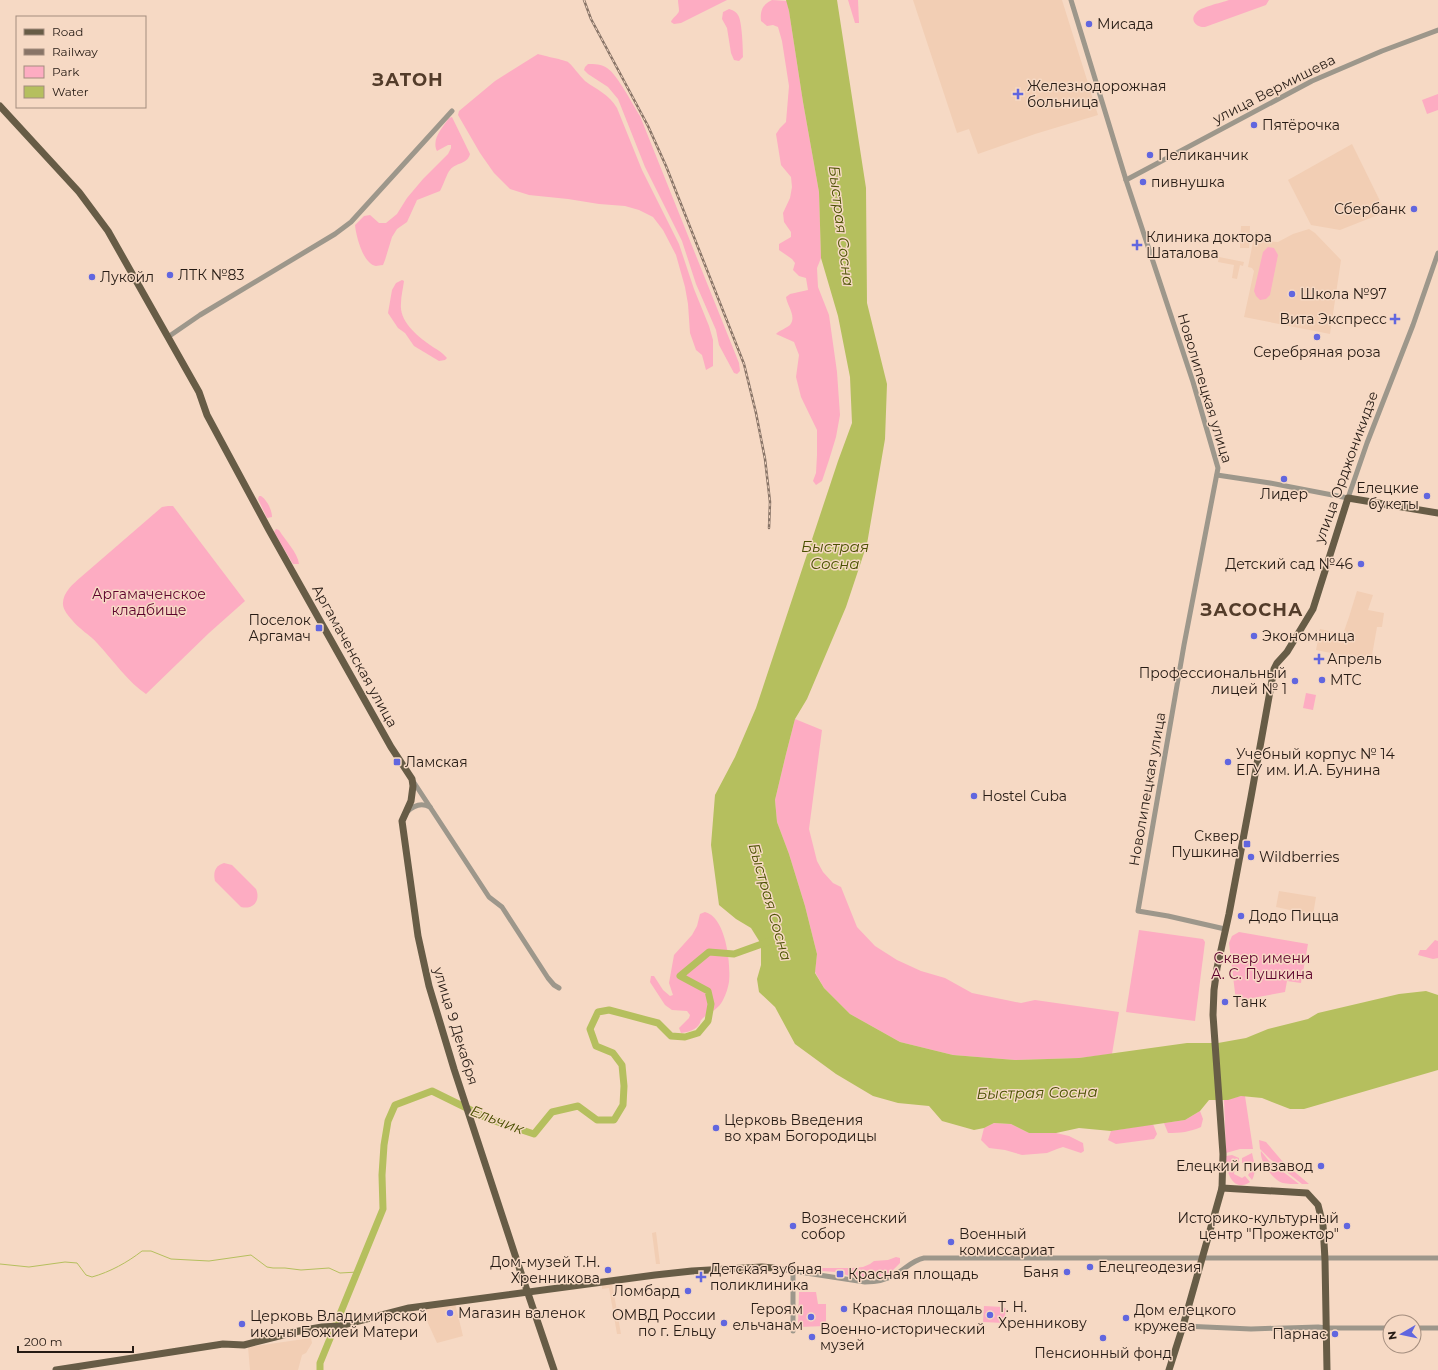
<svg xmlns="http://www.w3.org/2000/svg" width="1438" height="1370" viewBox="0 0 1438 1370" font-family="Montserrat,sans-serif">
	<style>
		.built { fill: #f2ceb4 }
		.green { fill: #fdacc2 }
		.water { fill: #b5bf5e }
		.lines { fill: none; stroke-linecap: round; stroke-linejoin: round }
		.stream { stroke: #b5bf5e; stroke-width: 1 }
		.river { stroke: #b5bf5e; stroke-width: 7 }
		.minor { stroke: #9d978b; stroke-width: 5 }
		.major { stroke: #675c46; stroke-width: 7 }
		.rail-casing { stroke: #887467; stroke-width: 2.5 }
		.rail { stroke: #f6d9c4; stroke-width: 1; stroke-dasharray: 3; stroke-linecap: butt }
		.poi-dot { fill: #6166df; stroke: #f6d9c4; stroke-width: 1.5 }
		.labels { text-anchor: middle; stroke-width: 3; stroke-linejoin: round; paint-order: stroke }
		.poi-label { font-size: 14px; fill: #261b14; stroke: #f6d9c4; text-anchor: start }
		.street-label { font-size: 14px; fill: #261b14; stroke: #f6d9c4 }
		.park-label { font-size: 14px; fill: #5d022c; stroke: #f6d9c4 }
		.water-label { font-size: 15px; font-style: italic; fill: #4b5002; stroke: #f6d9c4 }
		.district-label { font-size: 18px; font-weight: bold; letter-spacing: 1px; fill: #533c2a; stroke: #f6d9c4 }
	</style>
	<rect width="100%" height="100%" fill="#f6d9c4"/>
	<g class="built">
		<polygon points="913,0 1062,0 1098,115 1035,134 978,154 969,129 957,133"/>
		<polygon points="1352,144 1383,207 1378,215 1340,230 1311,225 1288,180"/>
		<polygon points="1241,226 1250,226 1249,248 1240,248"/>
		<polygon points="1309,229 1315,233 1341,260 1330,334 1244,317 1254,271 1252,268 1248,267 1255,232 1260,233 1264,241 1278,242 1293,234"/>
		<polygon points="1219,257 1244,262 1243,266 1240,265 1237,279 1232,278 1234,265 1218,262"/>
		<polygon points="1357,591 1373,595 1368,610 1384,613 1382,627 1377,627 1371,661 1316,650 1320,629 1343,634 1349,617"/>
		<polygon points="1279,891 1316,897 1313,915 1276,907"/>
		<polygon points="656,1232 660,1264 656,1264 652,1233"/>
		<polygon points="612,1283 621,1334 617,1334 609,1288 602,1289 602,1285"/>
		<polygon points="455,1303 463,1336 437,1343 427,1321 424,1308"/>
		<polygon points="311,1338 312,1343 306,1353 302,1355 298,1370 250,1370 248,1347"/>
	</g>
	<g class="green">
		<path d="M678,0H727L681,23L674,24L671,22C672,18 678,15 679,11C679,7 678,4 678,0Z"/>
		<path d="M772,0L787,1L789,11L803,102L819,192L821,258L817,268L818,287L829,315L837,372L840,415L836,437L829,460L822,481L816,485L813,481L816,473L817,455V430L801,397L796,377L799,355L794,342L776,334C780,330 787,328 790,325C797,316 787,306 786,297L790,294L808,290L806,278L799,276L793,270L795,263L792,259L779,250V244L791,237V232L784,222L783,213L790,198L792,187L791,177L781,165L776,134L780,128L786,122L789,86L782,41L778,27L773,25L767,26L761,21C760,11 762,5 772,0Z"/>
		<polygon points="848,0 858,0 859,23 855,23"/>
		<path d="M1229,0H1269L1266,5L1205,27C1197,28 1189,20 1196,13C1200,7 1221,3 1229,0Z"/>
		<path d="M729,9C733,10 737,12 739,17C742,25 743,47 743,57L739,61L734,60L731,53L727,28L722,19L723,12Z"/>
		<path d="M538,54C544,56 565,60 568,62C571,64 580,76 585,81C597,90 609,94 617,108L642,170L679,244L694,289L709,326L713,340V366L706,370L702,355L696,350L690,333L688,304L685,287L676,255L663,230L653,217L639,210L625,206L599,204L568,199L529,195L510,189L494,173L480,153L458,115L459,111L495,81Z"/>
		<path d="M588,64C594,64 602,64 607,68C617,74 633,105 640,116L739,363L740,371L737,374L734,373L719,345L716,330L696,284L682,241L645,167L618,99L608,87L588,74L584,70L585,67Z"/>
		<polygon points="1438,94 1438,110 1427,114 1422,100"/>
		<path d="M452,117L470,154C467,165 456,162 450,170C447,173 443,186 440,191L417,200L407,222L397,229L392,237L385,260L383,265C380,265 378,266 376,266C363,264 356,236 355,225L364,216L370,215L379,223H386L397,214L407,198L423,179L448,154L451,148V145H448L437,151C431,139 443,127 449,118Z"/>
		<polygon points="1268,247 1274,248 1278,255 1270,295 1266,299 1260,300 1256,296 1254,291 1263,252"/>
		<path d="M402,280L404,281C403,289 401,296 401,303C399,321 416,335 430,345C436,349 442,352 447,358L445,360L439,361L414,346L405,333L398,328L388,313L392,290L396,283Z"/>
		<path d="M259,496H261C267,500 272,510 272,517L267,518L258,499Z"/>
		<path d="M168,506H173L245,601L209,633L146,694C129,683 112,659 97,643C90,635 79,629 72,620C68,615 64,611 63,605C62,593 73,584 81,577L162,507Z"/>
		<path d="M276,529L279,530C285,540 298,553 299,564H293L274,532Z"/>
		<polygon points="1306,693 1316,695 1313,710 1303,708"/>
		<polygon points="795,719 822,730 809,829 817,861 823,872 833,883 841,887 857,927 875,946 897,960 921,971 945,978 972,993 1021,1003 1035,1000 1119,1012 1112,1054 1079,1058 1015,1060 953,1055 900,1042 850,1014 824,988 815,972 817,954 805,906 789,854 777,822 775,800 786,754"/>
		<path d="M224,863L232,865L256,889C261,901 253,910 241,907L215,881C213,872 215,866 224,863Z"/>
		<path d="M705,912C726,917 731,964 729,982C728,988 726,994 723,1000C719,1009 710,1012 703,1018C700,1021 701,1020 700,1023C696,1030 689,1032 681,1033L679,1028L689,1018L690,1015L687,1011L672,1010L665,1005L650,982L651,976H654L663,990L670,996L673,995L669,983L674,955L692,935L697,926L700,914Z"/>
		<polygon points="1139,930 1203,939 1205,942 1195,1021 1126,1012"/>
		<polygon points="1239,932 1308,944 1301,983 1287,981 1285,992 1236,1001 1229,943 1232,936"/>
		<polygon points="1435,940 1438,941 1438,958 1433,959 1418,955 1420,950 1426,950"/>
		<polygon points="1241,1096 1245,1096 1253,1149 1240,1149 1226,1153 1224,1100"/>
		<path d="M1200,1111L1203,1119L1201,1127C1190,1132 1180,1133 1168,1133L1164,1123L1185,1120Z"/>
		<polygon points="994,1123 1011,1124 1029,1133 1056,1133 1069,1136 1083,1143 1084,1151 1081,1153 1063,1147 1057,1149 1047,1153 1022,1155 1005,1150 989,1148 981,1140 984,1128"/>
		<polygon points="1153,1124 1157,1134 1154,1139 1116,1144 1108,1140 1111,1131"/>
		<polygon points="1259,1140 1266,1142 1283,1162 1309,1184 1302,1184 1270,1159 1260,1149"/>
		<path d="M1261,1151L1269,1161L1299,1184C1294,1184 1287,1184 1283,1183C1273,1180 1259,1161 1261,1151Z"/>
		<path d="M1252,1153C1254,1162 1257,1171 1252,1180L1248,1175L1251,1171L1246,1162L1242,1163V1158Z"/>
		<path d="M1232,1155L1239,1158V1164H1235L1234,1174L1242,1178L1245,1176L1250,1182C1232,1194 1225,1169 1226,1156Z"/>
		<polygon points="896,1257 900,1258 900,1263 891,1272 879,1277 859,1279 837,1272 821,1271 820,1270 820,1268 852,1268 863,1267 870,1264 874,1261 888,1260"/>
		<polygon points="799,1292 816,1292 818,1304 826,1304 826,1326 798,1327"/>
		<polygon points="984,1306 1003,1307 1006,1309 1004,1323 983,1322"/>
	</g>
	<polygon class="water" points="786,0 837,0 866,188 867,303 887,384 885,439 867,544 846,607 807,699 795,719 786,754 775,800 777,822 789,854 805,906 817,954 815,973 824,988 850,1014 900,1042 953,1055 1015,1060 1079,1058 1187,1043 1218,1043 1246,1038 1268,1029 1308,1019 1318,1013 1399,994 1426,991 1438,995 1438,1070 1304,1109 1290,1109 1262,1098 1241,1096 1228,1100 1209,1100 1200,1111 1185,1120 1111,1131 1079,1128 1056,1133 1029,1133 1011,1124 994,1123 984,1128 974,1130 942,1121 929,1106 898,1103 873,1096 836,1074 795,1044 775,1007 759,992 757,979 761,965 761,944 751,928 736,919 719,905 711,845 715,795 735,757 756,708 838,461 852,423 850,377 838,316 821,258 819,192 803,102 789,11"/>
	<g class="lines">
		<path class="stream" d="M0,1264L29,1267L65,1262L77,1263L86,1275L92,1277C110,1272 128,1262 142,1251H151L171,1259L209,1261L251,1255L267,1267L273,1268H285L301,1270L329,1268L340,1273L358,1272"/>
		<polyline class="river" points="320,1370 320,1363 383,1209 382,1175 384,1145 388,1121 395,1105 432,1091 489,1119 534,1134 552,1112 578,1106 597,1120 614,1120 623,1105 624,1086 622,1065 613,1053 596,1046 590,1029 598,1012 609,1010 658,1023 671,1036 685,1037 698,1033 708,1021 711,1004 708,991 680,976 709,952 734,954 770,941"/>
		<g class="minor">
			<polyline points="1071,0 1126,180 1193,382 1218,468 1184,645 1138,911 1168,916 1225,929"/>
			<polyline points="1126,180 1312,81 1382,51 1438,30"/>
			<polyline points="168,337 200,315 335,234 351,222 452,111"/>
			<polyline points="1217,475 1270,483 1348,498 1367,443 1413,325 1438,253"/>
			<polyline points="413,781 489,897 502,907 548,978 554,985 559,988"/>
			<path d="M407,812C413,806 421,802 430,807"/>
			<path d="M773,1268L865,1282C876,1282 886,1280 896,1274C905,1269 913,1260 924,1258H1438"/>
			<polyline points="793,1272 793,1331"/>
			<polyline points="1183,1326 1251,1329 1318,1327 1327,1328 1390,1328"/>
			<polyline points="1414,1328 1438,1328"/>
		</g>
		<g class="major">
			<polyline points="0,106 79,192 108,231 199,392 207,415 269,530 391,747 412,779 413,786 411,801 402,821 418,936 429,986 454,1069 518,1264 554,1370"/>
			<polyline points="1222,1188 1307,1193 1318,1205 1323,1225 1325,1260 1327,1370"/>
			<polyline points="56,1370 223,1344 244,1345 299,1331 322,1327 339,1326 409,1308 655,1275 692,1271 762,1267 773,1268"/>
			<polyline points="1169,1370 1183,1326 1222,1188 1223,1154 1213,1015 1214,990 1217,968 1229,914 1251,797 1274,669 1277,663 1287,652 1313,609 1348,498 1438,513"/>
		</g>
		<defs>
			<polyline id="rail" points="584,0 591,19 648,126 666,166 744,364 756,413 765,459 770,502 769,528"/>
		</defs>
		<use href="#rail" class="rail-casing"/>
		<use href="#rail" class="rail"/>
	</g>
	<g class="poi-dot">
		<circle cx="1089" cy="24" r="4"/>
		<path d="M1016 88h4v4h4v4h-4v4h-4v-4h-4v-4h4z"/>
		<circle cx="1254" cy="125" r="4"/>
		<circle cx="1150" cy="155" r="4"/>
		<circle cx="1143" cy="182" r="4"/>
		<circle cx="1414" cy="209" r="4"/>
		<path d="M1135 239h4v4h4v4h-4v4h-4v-4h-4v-4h4z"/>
		<circle cx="170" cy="275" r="4"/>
		<circle cx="92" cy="277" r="4"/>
		<circle cx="1292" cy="294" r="4"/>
		<path d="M1393 313h4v4h4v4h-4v4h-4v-4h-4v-4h4z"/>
		<circle cx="1317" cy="337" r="4"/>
		<circle cx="1284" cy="479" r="4"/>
		<circle cx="1427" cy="496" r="4"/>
		<circle cx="1361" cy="564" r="4"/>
		<rect x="315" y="624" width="8" height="8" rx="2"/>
		<circle cx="1254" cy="636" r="4"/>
		<path d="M1317 653h4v4h4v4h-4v4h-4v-4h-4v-4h4z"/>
		<circle cx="1322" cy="680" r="4"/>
		<circle cx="1295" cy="681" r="4"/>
		<rect x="393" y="758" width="8" height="8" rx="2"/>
		<circle cx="1228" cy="762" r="4"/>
		<circle cx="974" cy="796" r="4"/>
		<rect x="1243" y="840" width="8" height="8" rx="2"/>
		<circle cx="1251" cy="857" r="4"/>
		<circle cx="1241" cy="916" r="4"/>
		<circle cx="1225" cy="1002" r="4"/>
		<circle cx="716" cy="1128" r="4"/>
		<circle cx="1321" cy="1166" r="4"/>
		<circle cx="793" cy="1226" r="4"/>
		<circle cx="1347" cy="1226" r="4"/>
		<circle cx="951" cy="1242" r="4"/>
		<circle cx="1090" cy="1267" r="4"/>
		<circle cx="608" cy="1270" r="4"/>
		<circle cx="1067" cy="1272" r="4"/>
		<rect x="836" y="1270" width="8" height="8" rx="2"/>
		<path d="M699 1271h4v4h4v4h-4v4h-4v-4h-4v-4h4z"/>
		<circle cx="688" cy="1291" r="4"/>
		<circle cx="844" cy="1309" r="4"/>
		<circle cx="450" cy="1313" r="4"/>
		<circle cx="990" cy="1315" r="4"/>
		<circle cx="811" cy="1317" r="4"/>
		<circle cx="1126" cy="1318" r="4"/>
		<circle cx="724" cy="1323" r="4"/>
		<circle cx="242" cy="1324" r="4"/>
		<circle cx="1335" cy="1334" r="4"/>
		<circle cx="812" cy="1337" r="4"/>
		<circle cx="1103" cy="1338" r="4"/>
	</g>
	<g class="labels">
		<g class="poi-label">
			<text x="1097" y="29">Мисада</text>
			<text x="1027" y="91">Железнодорожная<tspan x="1027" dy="16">больница</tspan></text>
			<text x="1262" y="130">Пятёрочка</text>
			<text x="1158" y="160">Пеликанчик</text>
			<text x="1151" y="187">пивнушка</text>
			<text x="1406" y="214" text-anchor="end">Сбербанк</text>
			<text x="1146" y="242">Клиника доктора<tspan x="1146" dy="16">Шаталова</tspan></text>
			<text x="178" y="280">ЛТК №83</text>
			<text x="100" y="282">Лукойл</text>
			<text x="1300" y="299">Школа №97</text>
			<text x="1387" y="324" text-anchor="end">Вита Экспресс</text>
			<text x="1317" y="357" text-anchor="middle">Серебряная роза</text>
			<text x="1419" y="493" text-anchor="end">Елецкие<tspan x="1419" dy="16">букеты</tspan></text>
			<text x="1284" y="499" text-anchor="middle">Лидер</text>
			<text x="1353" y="569" text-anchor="end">Детский сад №46</text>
			<text x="311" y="625" text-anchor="end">Поселок<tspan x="311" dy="16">Аргамач</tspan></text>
			<text x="1262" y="641">Экономница</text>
			<text x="1327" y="664">Апрель</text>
			<text x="1287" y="678" text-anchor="end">Профессиональный<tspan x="1287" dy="16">лицей № 1</tspan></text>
			<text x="1330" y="685">МТС</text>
			<text x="1236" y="759">Учебный корпус № 14<tspan x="1236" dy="16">ЕГУ им. И.А. Бунина</tspan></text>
			<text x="405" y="767">Ламская</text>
			<text x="982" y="801">Hostel Cuba</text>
			<text x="1239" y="841" text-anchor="end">Сквер<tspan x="1239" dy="16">Пушкина</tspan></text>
			<text x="1259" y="862">Wildberries</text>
			<text x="1249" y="921">Додо Пицца</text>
			<text x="1233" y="1007">Танк</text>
			<text x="724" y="1125">Церковь Введения<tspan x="724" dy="16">во храм Богородицы</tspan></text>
			<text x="1313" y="1171" text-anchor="end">Елецкий пивзавод</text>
			<text x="801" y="1223">Вознесенский<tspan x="801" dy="16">собор</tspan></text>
			<text x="1339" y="1223" text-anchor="end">Историко-культурный<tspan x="1339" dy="16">центр "Прожектор"</tspan></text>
			<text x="959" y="1239">Военный<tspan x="959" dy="16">комиссариат</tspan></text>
			<text x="600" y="1267" text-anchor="end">Дом-музей Т.Н.<tspan x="600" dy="16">Хренникова</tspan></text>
			<text x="1098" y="1272">Елецгеодезия</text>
			<text x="710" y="1274">Детская зубная<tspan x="710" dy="16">поликлиника</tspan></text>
			<text x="1059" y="1277" text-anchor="end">Баня</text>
			<text x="848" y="1279">Красная площадь</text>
			<text x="680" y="1296" text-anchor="end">Ломбард</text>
			<text x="998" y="1312">Т. Н.<tspan x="998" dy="16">Хренникову</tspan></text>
			<text x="803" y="1314" text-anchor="end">Героям<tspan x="803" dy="16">ельчанам</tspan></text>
			<text x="852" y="1314">Красная площаль</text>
			<text x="1134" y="1315">Дом елецкого<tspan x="1134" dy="16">кружева</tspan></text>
			<text x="458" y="1318">Магазин валенок</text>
			<text x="716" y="1320" text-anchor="end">ОМВД России<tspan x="716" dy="16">по г. Ельцу</tspan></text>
			<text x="250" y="1321">Церковь Владимирской<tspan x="250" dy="16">иконы Божией Матери</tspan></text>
			<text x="820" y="1334">Военно-исторический<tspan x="820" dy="16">музей</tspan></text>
			<text x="1327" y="1339" text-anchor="end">Парнас</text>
			<text x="1103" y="1358" text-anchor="middle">Пенсионный фонд</text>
		</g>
		<g class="street-label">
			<text transform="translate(1274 89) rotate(-27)" y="5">улица Вермишева</text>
			<text transform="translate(1205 388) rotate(73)" y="5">Новолипецкая улица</text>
			<text transform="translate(1346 467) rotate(-70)" y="5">улица Орджоникидзе</text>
			<text transform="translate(355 656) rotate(61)" y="5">Аргамаченская улица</text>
			<text transform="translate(1147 789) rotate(-80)" y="5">Новолипецкая улица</text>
			<text transform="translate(456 1026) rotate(73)" y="5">улица 9 Декабря</text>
		</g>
		<g class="park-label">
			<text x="149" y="599">Аргамаченское<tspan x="149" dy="16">кладбище</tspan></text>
			<text x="1262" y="963">Сквер имени<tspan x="1262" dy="16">А. С. Пушкина</tspan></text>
		</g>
		<g class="water-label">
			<text transform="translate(841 226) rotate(83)" y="5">Быстрая Сосна</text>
			<text x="835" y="552">Быстрая<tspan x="835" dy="17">Сосна</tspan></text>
			<text transform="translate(770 902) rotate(74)" y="5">Быстрая Сосна</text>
			<text transform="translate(1037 1093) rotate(-1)" y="5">Быстрая Сосна</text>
			<text transform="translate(497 1120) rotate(21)" y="5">Ельчик</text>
		</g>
		<g class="district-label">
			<text x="408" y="86">ЗАТОН</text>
			<text x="1252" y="616">ЗАСОСНА</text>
		</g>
	</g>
	<rect x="16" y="16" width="130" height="92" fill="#f6d9c4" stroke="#a38d7e"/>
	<rect x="24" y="29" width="20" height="6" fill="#675c46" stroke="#a38d7e"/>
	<text x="52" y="36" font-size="12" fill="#261b14">Road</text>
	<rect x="24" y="49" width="20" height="6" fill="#887467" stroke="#a38d7e"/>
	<text x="52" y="56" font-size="12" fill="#261b14">Railway</text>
	<rect x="24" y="66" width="20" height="12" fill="#fdacc2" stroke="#a38d7e"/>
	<text x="52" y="76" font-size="12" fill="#261b14">Park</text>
	<rect x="24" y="86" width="20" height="12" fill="#b5bf5e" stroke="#a38d7e"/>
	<text x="52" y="96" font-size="12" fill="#261b14">Water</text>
	<g transform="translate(1402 1334) rotate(261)"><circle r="19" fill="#f6d9c4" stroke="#a38d7e"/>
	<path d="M0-3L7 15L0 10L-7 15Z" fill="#6166df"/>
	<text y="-6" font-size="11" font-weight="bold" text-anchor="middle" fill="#261b14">N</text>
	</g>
	<path d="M18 1346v6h115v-6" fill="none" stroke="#261b14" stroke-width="2"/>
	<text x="24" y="1346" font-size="12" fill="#261b14" stroke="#f6d9c4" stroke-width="3" paint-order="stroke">200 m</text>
</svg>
